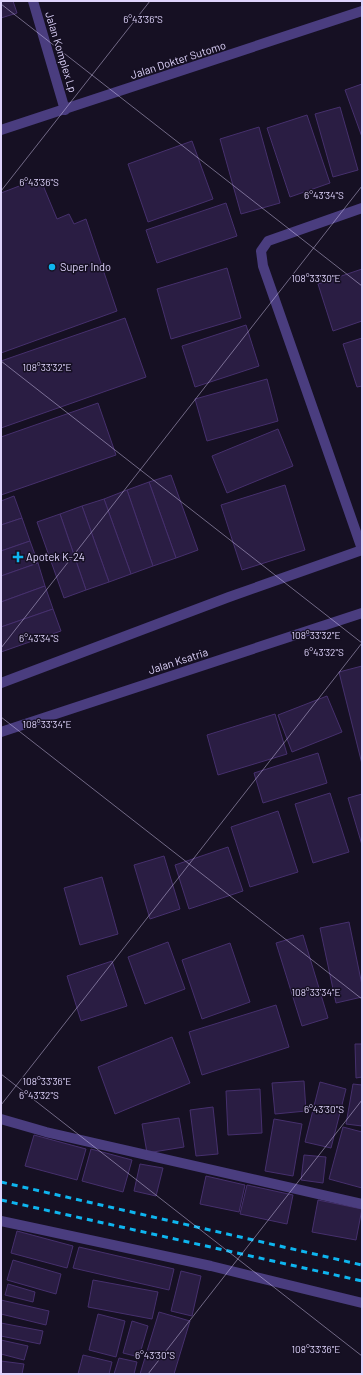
<svg xmlns="http://www.w3.org/2000/svg" width="363" height="1375" viewBox="0 0 363 1375" font-family="Barlow,sans-serif">
	<style>
		.building { fill: #2a1d43; stroke: #46306d }
		.lines { fill: none; stroke-linecap: round; stroke-linejoin: round }
		.minor { stroke: #4a3d7f; stroke-width: 10 }
		.rail { stroke: #0eb5ef; stroke-width: 3; stroke-dasharray: 6 5; stroke-linecap: butt }
		.ticks { fill: none; stroke: #dfd4fc; stroke-width: 1; stroke-opacity: 0.45 }
		.poi-dot { fill: #0eb5ef; stroke: #161023; stroke-width: 1.5 }
		.labels { text-anchor: middle; stroke-width: 3; stroke-linejoin: round; paint-order: stroke }
		.street-label { font-size: 11px; fill: #dfd4fc; stroke: #161023 }
		.poi-label { font-size: 11px; fill: #dfd4fc; stroke: #161023; text-anchor: start }
		.ticks-label { font-size: 10px; text-anchor: middle; fill: #dfd4fc; stroke: #161023; stroke-width: 3; stroke-linejoin: round; paint-order: stroke }
	</style>
	<rect width="100%" height="100%" fill="#161023"/>
	<g class="building">
		<polygon points="1,1 13,1 17,13 1,18"/>
		<polygon points="362,84 362,137 345,90"/>
		<polygon points="340,107 358,170 333,177 315,114"/>
		<polygon points="307,115 330,183 290,197 267,128"/>
		<polygon points="259,127 280,203 241,214 220,139"/>
		<polygon points="192,141 213,199 148,222 128,164"/>
		<polygon points="40,178 57,219 69,214 74,224 86,219 117,311 1,353 1,193"/>
		<polygon points="226,203 237,236 157,263 146,230"/>
		<polygon points="227,268 241,318 171,339 157,289"/>
		<polygon points="362,269 362,321 333,331 318,284"/>
		<polygon points="125,318 146,377 1,428 1,361"/>
		<polygon points="246,325 259,366 195,387 182,346"/>
		<polygon points="362,338 362,386 357,387 343,344"/>
		<polygon points="267,379 278,421 207,441 195,399"/>
		<polygon points="98,403 116,455 1,495 1,437"/>
		<polygon points="278,429 293,466 227,493 212,456"/>
		<polygon points="171,475 198,550 176,558 149,482"/>
		<polygon points="149,482 176,558 153,566 127,490"/>
		<polygon points="285,485 305,550 242,570 221,505"/>
		<polygon points="127,490 153,566 131,574 104,499"/>
		<polygon points="14,496 22,518 1,525 1,501"/>
		<polygon points="104,499 131,574 109,582 82,506"/>
		<polygon points="82,506 109,582 86,590 60,514"/>
		<polygon points="60,514 86,590 64,598 37,522"/>
		<polygon points="22,518 30,541 1,551 1,525"/>
		<polygon points="30,541 38,563 1,576 1,551"/>
		<polygon points="38,563 45,586 1,602 1,576"/>
		<polygon points="45,586 53,609 1,627 1,602"/>
		<polygon points="53,609 61,631 1,652 1,627"/>
		<polygon points="362,666 362,764 339,672"/>
		<polygon points="327,696 342,732 292,752 278,715"/>
		<polygon points="275,714 287,754 218,775 207,735"/>
		<polygon points="318,753 327,783 263,803 254,773"/>
		<polygon points="330,793 349,852 313,863 295,804"/>
		<polygon points="362,794 362,845 348,798"/>
		<polygon points="278,811 298,872 250,887 231,827"/>
		<polygon points="228,847 243,891 189,909 175,865"/>
		<polygon points="164,856 180,909 150,919 134,865"/>
		<polygon points="102,877 118,934 80,945 64,888"/>
		<polygon points="349,922 362,985 362,997 336,1003 320,928"/>
		<polygon points="303,935 328,1018 302,1026 276,943"/>
		<polygon points="168,942 185,989 145,1004 128,957"/>
		<polygon points="230,943 250,1002 202,1019 182,960"/>
		<polygon points="112,961 127,1006 81,1021 67,976"/>
		<polygon points="276,1005 289,1047 202,1075 189,1032"/>
		<polygon points="172,1037 190,1083 115,1114 98,1067"/>
		<polygon points="355,1044 362,1044 362,1077 356,1078"/>
		<polygon points="304,1081 306,1111 275,1114 272,1083"/>
		<polygon points="320,1082 346,1089 331,1148 305,1142"/>
		<polygon points="353,1084 362,1085 362,1126 346,1124"/>
		<polygon points="260,1089 262,1133 228,1135 226,1091"/>
		<polygon points="213,1107 218,1154 196,1156 190,1110"/>
		<polygon points="179,1118 184,1147 147,1153 142,1124"/>
		<polygon points="274,1119 302,1124 293,1176 265,1171"/>
		<polygon points="343,1127 362,1132 362,1188 329,1179"/>
		<polygon points="34,1135 86,1149 77,1180 25,1166"/>
		<polygon points="91,1149 132,1160 123,1192 82,1181"/>
		<polygon points="304,1155 326,1157 323,1183 301,1180"/>
		<polygon points="140,1164 163,1168 156,1196 134,1191"/>
		<polygon points="206,1176 245,1185 239,1212 200,1204"/>
		<polygon points="247,1185 293,1195 287,1224 240,1214"/>
		<polygon points="318,1200 362,1209 356,1240 312,1232"/>
		<polygon points="17,1231 73,1246 67,1268 11,1253"/>
		<polygon points="79,1247 174,1269 169,1290 73,1268"/>
		<polygon points="13,1260 61,1274 56,1294 7,1280"/>
		<polygon points="181,1271 201,1276 192,1316 171,1311"/>
		<polygon points="93,1280 158,1292 152,1319 88,1307"/>
		<polygon points="8,1284 35,1292 33,1302 5,1295"/>
		<polygon points="1,1300 49,1311 46,1325 1,1314"/>
		<polygon points="159,1312 190,1321 174,1374 140,1374"/>
		<polygon points="98,1314 125,1321 116,1357 89,1350"/>
		<polygon points="132,1321 148,1326 139,1357 123,1353"/>
		<polygon points="1,1323 43,1331 40,1344 1,1336"/>
		<polygon points="1,1340 28,1346 24,1360 1,1354"/>
		<polygon points="83,1355 112,1362 109,1374 78,1374"/>
		<polygon points="119,1358 137,1362 134,1374 114,1374"/>
		<polygon points="1,1361 24,1364 22,1374 1,1374"/>
	</g>
	<g class="lines">
		<g class="minor">
			<polyline points="33,1 65,110"/>
			<polyline points="1,130 362,11"/>
			<polyline points="362,208 268,241 261,251 263,266 362,549"/>
			<polyline points="1,683 229,597 362,550"/>
			<polyline points="1,732 362,613"/>
			<polyline points="1,1119 46,1132 362,1204"/>
			<polyline points="1,1221 211,1266 362,1303"/>
		</g>
		<g class="rail">
			<polyline points="1,1182 362,1265"/>
			<polyline points="1,1200 362,1281"/>
		</g>
	</g>
	<path class="ticks" d="M1,4L362,286M1,191L150,1M1,361L362,643M1,648L362,186M1,717L362,999M1,1074L362,1356M1,1105L362,643M148,1374L362,1100"/>
	<g class="poi-dot">
		<circle cx="52" cy="267" r="4"/>
		<path d="M16 551h4v4h4v4h-4v4h-4v-4h-4v-4h4z"/>
	</g>
	<g class="labels">
		<g class="street-label">
			<text transform="translate(61 52) rotate(73)" y="4">Jalan Komplex Lp</text>
			<text transform="translate(178 60) rotate(-18)" y="4">Jalan Dokter Sutomo</text>
			<text transform="translate(178 661) rotate(-18)" y="4">Jalan Ksatria</text>
		</g>
		<g class="poi-label">
			<text x="60" y="271">Super Indo</text>
			<text x="26" y="561">Apotek K-24</text>
		</g>
	</g>
	<g class="ticks-label">
		<text x="143" y="23">6°43'36"S</text>
		<text x="39" y="186">6°43'36"S</text>
		<text x="324" y="199">6°43'34"S</text>
		<text x="316" y="282">108°33'30"E</text>
		<text x="47" y="371">108°33'32"E</text>
		<text x="316" y="639">108°33'32"E</text>
		<text x="39" y="642">6°43'34"S</text>
		<text x="324" y="656">6°43'32"S</text>
		<text x="47" y="728">108°33'34"E</text>
		<text x="316" y="996">108°33'34"E</text>
		<text x="47" y="1085">108°33'36"E</text>
		<text x="39" y="1099">6°43'32"S</text>
		<text x="324" y="1113">6°43'30"S</text>
		<text x="316" y="1353">108°33'36"E</text>
		<text x="155" y="1359">6°43'30"S</text>
	</g>
	<rect width="363" height="1375" fill="none" stroke="#dfd4fc" stroke-width="4"/>
</svg>
